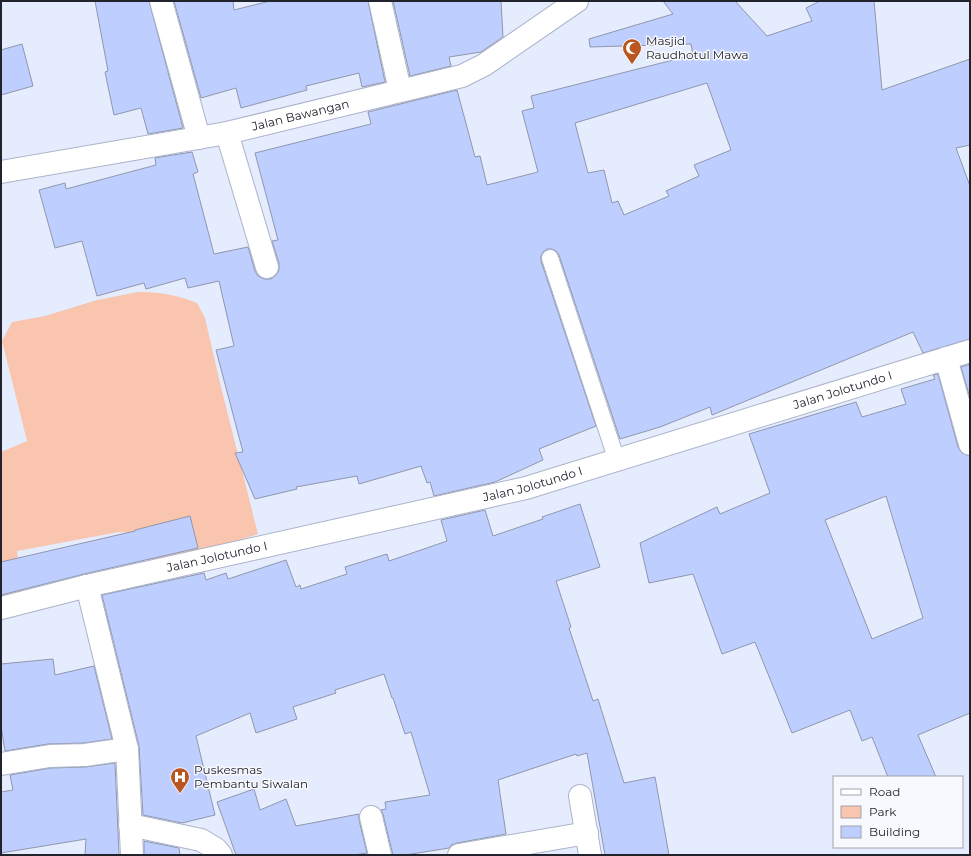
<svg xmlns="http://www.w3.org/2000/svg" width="971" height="856" viewBox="0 0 971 856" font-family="Montserrat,sans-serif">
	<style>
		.green { fill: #f9c5ae }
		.building { fill: #becefe; stroke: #9097ac; fill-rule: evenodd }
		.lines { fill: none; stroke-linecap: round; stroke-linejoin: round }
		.service-casing { stroke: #acb4c9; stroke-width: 18 }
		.minor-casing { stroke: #acb4c9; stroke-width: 24 }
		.service { stroke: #fff; stroke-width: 16 }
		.minor { stroke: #fff; stroke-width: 22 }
		.labels { text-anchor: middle; stroke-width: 3; stroke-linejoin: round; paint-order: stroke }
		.poi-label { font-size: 12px; fill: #21242c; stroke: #f8f9fe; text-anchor: start }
		.street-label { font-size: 12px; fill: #21242c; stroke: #f8f9fe }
	</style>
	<rect width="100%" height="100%" fill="#e5ecfe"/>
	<path class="green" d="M138,292C159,292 178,295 197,303L205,318L220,383L258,534L226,544L148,561L136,533L119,532L17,551L22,594L1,598V452L27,441L2,341L12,322L45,316L97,300Z"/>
	<g class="building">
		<polygon points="95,1 149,1 183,128 148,134 141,108 114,115 105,72 108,71"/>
		<polygon points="174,1 233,1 234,10 270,1 368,1 385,82 362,87 359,73 306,86 307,90 241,108 236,88 201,98"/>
		<polygon points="393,1 501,1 503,37 481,52 449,57 451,66 410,76"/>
		<path d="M663,1H735L767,36L812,21L806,8L820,1H874L882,90L970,59V145L956,148L970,186V339L923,353L913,332L712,415L710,407L660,427L620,439L559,255L556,251L552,249H547L543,252L541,256V261L596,426L539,449L543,460L495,482L434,496L430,482L427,483L421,466L359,484L357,476L296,487L297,489L255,499L235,453L243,452L216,350L234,346L219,281L188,288L185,278L146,289L144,283L97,296L82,241L55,248L39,190L65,183L66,189L156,165L155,158L192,152L198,172L193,174L214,254L248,247L255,271L258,276L264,279H271L276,275L279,270V263L272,241L278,240L255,153L371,124L368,112L457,90L475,157L480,156L487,185L538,172L522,111L534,108L531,96L693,55L691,44L590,47L589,39L673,14ZM707,83L731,150L694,165L699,176L666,191L669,196L624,215L618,201L612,203L604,170L588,173L575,123Z"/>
		<polygon points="22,44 33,86 1,95 1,50"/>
		<polygon points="970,364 970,398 961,367"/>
		<path d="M938,374L958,447L962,453L970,456V713L918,735L936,777H888L872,737L862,741L850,710L792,733L755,642L722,654L693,574L649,583L640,543L717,507L720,514L770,493L749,434L856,402L862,417L906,404L901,389L935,379L933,375ZM886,496L923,618L872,639L825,520Z"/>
		<polygon points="580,504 600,567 556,581 571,627 569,628 593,701 598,699 624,783 655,777 669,855 605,855 587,753 577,756 576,754 498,780 506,834 457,843 451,845 449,848 405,855 393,855 383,814 381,810 386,809 385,802 430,795 411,732 405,734 393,698 392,698 384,674 335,690 336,693 293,707 297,719 256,733 250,713 196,736 215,815 182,823 143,815 139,746 102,595 204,573 206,580 226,573 228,579 286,560 296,587 300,585 301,589 347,574 345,567 387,554 389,561 447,541 441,520 485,510 493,536 543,519 542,517"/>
		<polygon points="190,516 198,548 84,574 1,595 1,562 135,531 135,530"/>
		<polygon points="53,659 55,675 94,666 112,739 84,743 48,744 5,751 1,726 1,664"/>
		<polygon points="115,763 119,855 85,855 86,839 1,853 1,792 13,790 10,775 51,768 85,767"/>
		<polygon points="254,789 260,810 286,799 296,826 359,814 359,820 367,853 353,855 236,855 217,802"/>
		<polygon points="144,841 179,848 180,855 144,855"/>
	</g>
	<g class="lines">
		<defs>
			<polyline id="service" points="550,258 617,461"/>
			<g id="minor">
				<polyline points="161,1 199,138"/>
				<polyline points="380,1 400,90"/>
				<polyline points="227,133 267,267"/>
				<path id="s1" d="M1,172L227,133L462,76L484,65L577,1"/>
				<polyline points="946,358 970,444"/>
				<polyline points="87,586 127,749 132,855"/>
				<path id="s2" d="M1,608L87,586L526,488L970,351"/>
				<polyline points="1,764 50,756 85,755 127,749"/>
				<polyline points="580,796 590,855"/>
				<polyline points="371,817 380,855"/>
				<polyline points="130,825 201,840 216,849 221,855"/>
				<polyline points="459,855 587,833"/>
			</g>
		</defs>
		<use href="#service" class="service-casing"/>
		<use href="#minor" class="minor-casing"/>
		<use href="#service" class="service"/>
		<use href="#minor" class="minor"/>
	</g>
	<defs>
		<symbol id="mosque-pin" viewBox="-11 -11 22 30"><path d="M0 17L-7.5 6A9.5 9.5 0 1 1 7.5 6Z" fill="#ba5721" stroke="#f8f9fe"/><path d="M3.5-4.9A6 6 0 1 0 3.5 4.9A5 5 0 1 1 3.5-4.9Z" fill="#fff"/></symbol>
		<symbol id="hospital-pin" viewBox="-11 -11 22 30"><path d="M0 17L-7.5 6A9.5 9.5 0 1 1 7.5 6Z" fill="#ba5721" stroke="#f8f9fe"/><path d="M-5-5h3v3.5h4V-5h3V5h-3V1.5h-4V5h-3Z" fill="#fff"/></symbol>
	</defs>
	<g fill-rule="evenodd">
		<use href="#mosque-pin" x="621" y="37" width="22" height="30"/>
		<use href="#hospital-pin" x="169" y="766" width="22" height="30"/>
	</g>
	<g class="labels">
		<g class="poi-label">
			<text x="646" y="45">Masjid<tspan x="646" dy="14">Raudhotul Mawa</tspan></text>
			<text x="194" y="774">Puskesmas<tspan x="194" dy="14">Pembantu Siwalan</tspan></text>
		</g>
		<g class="street-label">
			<text dy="4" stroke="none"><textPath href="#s1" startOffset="305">Jalan Bawangan</textPath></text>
			<text dy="4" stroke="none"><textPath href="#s2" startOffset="870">Jalan Jolotundo I</textPath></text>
			<text dy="4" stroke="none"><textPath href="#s2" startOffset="546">Jalan Jolotundo I</textPath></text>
			<text dy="4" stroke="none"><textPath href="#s2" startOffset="222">Jalan Jolotundo I</textPath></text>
		</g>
	</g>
	<rect width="971" height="856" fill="none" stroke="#21242c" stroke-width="4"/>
	<rect x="833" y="776" width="130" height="72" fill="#f8f9fe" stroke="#a2a4aa"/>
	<rect x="841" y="789" width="20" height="6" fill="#ffffff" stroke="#a2a4aa"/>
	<text x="869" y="796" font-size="12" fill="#21242c">Road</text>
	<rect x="841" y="806" width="20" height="12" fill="#f9c5ae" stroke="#a2a4aa"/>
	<text x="869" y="816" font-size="12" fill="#21242c">Park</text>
	<rect x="841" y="826" width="20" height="12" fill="#becefe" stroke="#a2a4aa"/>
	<text x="869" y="836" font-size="12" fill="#21242c">Building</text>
</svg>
